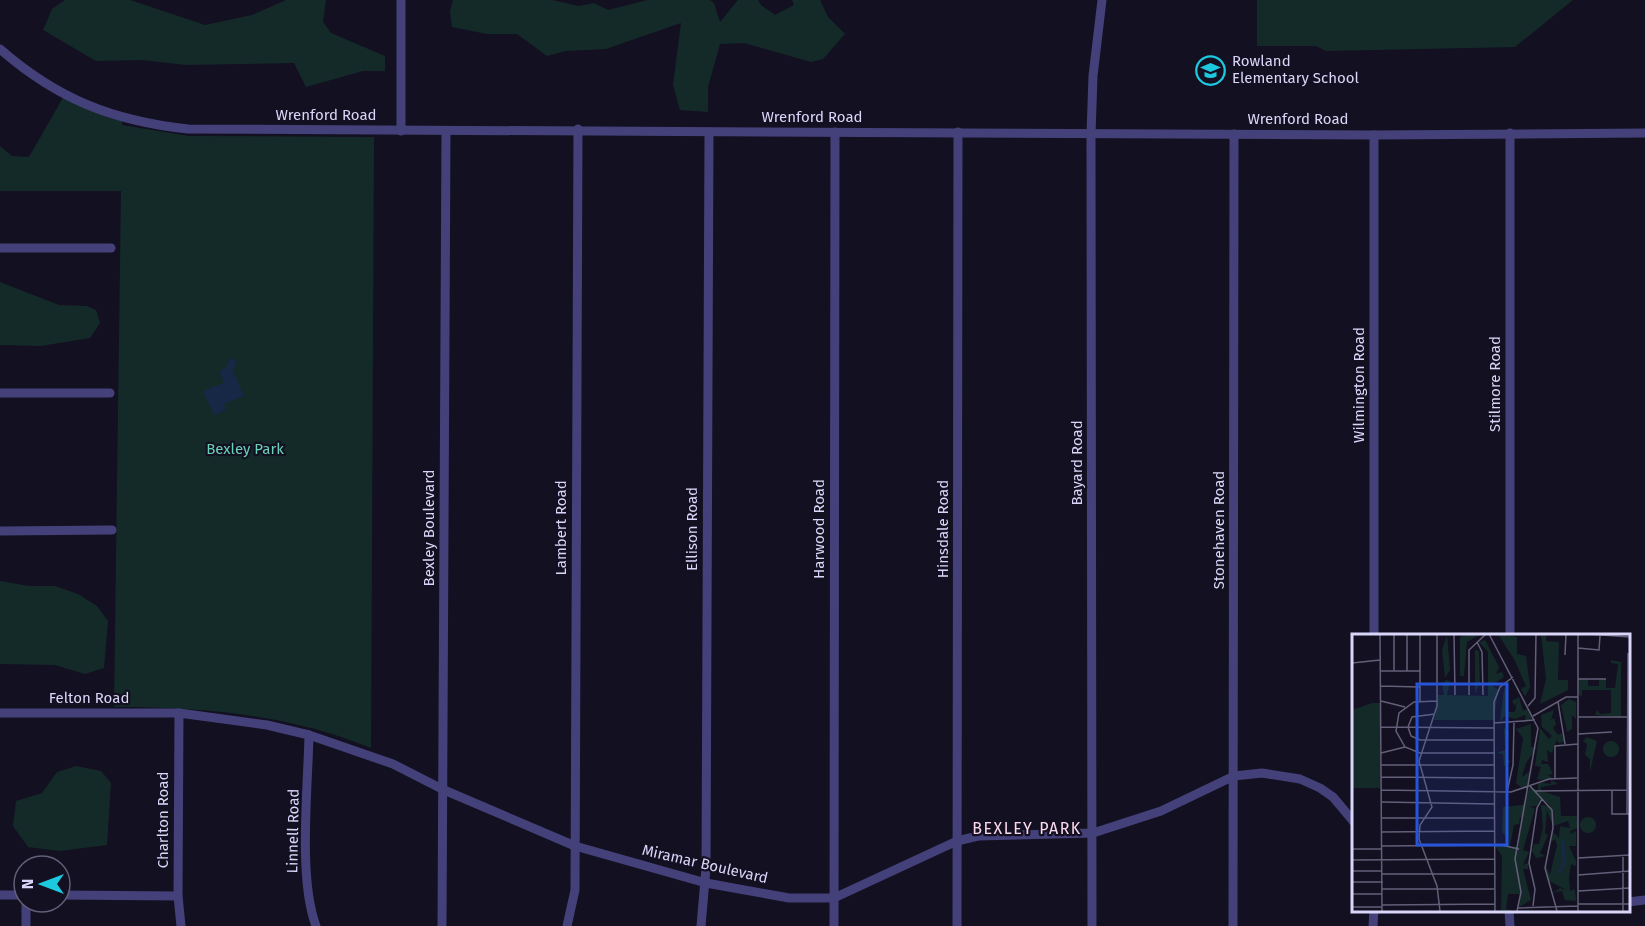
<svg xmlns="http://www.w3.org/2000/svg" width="1645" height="926" viewBox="0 0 1645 926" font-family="'Fira Sans',sans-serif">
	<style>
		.green { fill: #142a29 }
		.water { fill: #162845 }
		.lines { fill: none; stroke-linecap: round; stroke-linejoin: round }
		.street { stroke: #44417a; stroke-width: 9 }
		.labels { text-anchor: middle; stroke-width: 4.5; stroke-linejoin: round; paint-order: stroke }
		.poi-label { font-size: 15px; fill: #dad6fa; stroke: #131021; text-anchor: start }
		.street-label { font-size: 15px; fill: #dad6fa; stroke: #131021 }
		.park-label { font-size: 15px; fill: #6bd0b8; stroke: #131021 }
		.neighbourhood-label { font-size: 16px; letter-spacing: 1.5px; fill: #fad8ed; stroke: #131021 }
		.inset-river { fill: none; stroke: #162845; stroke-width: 3 }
		.inset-road { fill: none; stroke: #635f78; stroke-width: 1.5 }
		.view { fill: #2655da; fill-opacity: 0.15; stroke: #2655da; stroke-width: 3 }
		.inset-edge { fill: none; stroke: #dad6fa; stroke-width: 3 }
	</style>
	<rect width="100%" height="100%" fill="#131021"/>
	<g class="green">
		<polygon points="65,0 130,0 205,25 252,15 286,0 326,0 323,22 331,33 385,56 385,71 363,71 306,87 294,63 186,65 142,60 96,61 43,30 52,9"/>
		<polygon points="453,0 552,0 579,6 594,3 608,10 647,0 710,0 714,3 720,22 738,0 758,0 761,5 775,15 794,5 792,0 820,0 828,17 845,34 823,59 811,62 744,43 720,44 708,87 708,112 680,110 673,85 681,23 606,49 566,51 547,56 517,34 487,34 452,27 450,11"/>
		<polygon points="1257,0 1573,0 1515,47 1326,51 1316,46 1257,46"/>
		<path d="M65,94L122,118V125L189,136L374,137L371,748C289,714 201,707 114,707L121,191H0V146L12,156L29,157Z"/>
		<polygon points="0,282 59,305 87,306 96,310 100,323 90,338 41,346 0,345"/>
		<polygon points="0,581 29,586 55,586 78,594 97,606 108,621 104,668 85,674 55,665 0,664"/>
		<polygon points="76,766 101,771 111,783 107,845 60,851 28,847 13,826 16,801 42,793 57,772"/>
	</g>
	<polygon class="water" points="230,358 237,361 233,371 244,396 224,404 226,410 214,415 203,391 224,383 220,371 226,368"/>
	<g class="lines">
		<g class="street">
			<path d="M0,49C57,99 113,121 188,129L1374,135L1645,133"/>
			<polyline points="401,131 401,0"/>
			<polyline points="1374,135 1374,635"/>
			<polyline points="0,248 111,248"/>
			<polyline points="0,393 110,393"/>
			<polyline points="0,531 112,530"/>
			<polyline points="1510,635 1510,133"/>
			<polyline points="0,713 179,713 267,725 309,735 393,764 444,790 575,846 706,883 789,898 834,898 957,841 978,836 1093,833 1161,811 1234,776 1262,773 1300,779 1320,788 1333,797 1354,822"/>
			<polyline points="179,713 178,896 181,926"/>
			<path d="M309,735C308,787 298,879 316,926"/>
			<polyline points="0,895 24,895"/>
			<polyline points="60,895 178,896"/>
			<polyline points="1628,902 1645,900"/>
			<polyline points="1509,910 1510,926"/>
			<polyline points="26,926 26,902"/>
			<polyline points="442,926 446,131"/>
			<polyline points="567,926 575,890 578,129"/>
			<polyline points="701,926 706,868 709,132"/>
			<polyline points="834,926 835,132"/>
			<polyline points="957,926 958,132"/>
			<polyline points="1092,926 1091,134 1093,76 1102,0"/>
			<polyline points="1233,926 1234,134"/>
			<polyline points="1373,926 1374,910"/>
		</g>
	</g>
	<defs>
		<symbol id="school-ring" viewBox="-11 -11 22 22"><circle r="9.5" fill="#131021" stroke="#1dc9de" stroke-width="1.5"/><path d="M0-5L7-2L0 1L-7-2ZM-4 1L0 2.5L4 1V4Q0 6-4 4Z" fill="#1dc9de"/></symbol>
	</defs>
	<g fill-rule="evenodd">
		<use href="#school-ring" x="1194" y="54" width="33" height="33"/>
	</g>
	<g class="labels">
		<g class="poi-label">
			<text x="1232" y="66">Rowland<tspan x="1232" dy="17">Elementary School</tspan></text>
		</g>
		<g class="street-label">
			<text x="326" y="120">Wrenford Road</text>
			<text x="812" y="122">Wrenford Road</text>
			<text x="1298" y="124">Wrenford Road</text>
			<text transform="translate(1495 384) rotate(-90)" y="5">Stilmore Road</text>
			<text transform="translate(1359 385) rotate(-90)" y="5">Wilmington Road</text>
			<text transform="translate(1077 463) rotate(-90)" y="5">Bayard Road</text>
			<text transform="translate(429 528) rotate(-90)" y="5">Bexley Boulevard</text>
			<text transform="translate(561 528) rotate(-90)" y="5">Lambert Road</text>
			<text transform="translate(692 529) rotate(-90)" y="5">Ellison Road</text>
			<text transform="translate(819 529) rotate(-90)" y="5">Harwood Road</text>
			<text transform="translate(943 529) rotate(-90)" y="5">Hinsdale Road</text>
			<text transform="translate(1219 530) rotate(-90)" y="5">Stonehaven Road</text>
			<text x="89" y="703">Felton Road</text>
			<text transform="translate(163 820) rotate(-90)" y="5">Charlton Road</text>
			<text transform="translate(293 831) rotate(-89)" y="5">Linnell Road</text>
			<text transform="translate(705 864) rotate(13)" y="5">Miramar Boulevard</text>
		</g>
		<g class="park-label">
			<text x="245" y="454">Bexley Park</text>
		</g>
		<g class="neighbourhood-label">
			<text x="1027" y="834">BEXLEY PARK</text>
		</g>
	</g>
	<g transform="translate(1352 634)">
		<rect width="278" height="278" fill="#131021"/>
		<path d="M116,0L127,1L115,8L112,42H108V3ZM146,0L165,3V20L174,22L178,53L173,63L169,55L174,52L163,27ZM194,0V7L207,8L206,46H216V56L188,70L194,45L189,1ZM95,1L98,36L93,44L90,16ZM133,6L147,33L144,40L150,38L152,43L140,51L146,56L142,86H82L86,61H92L90,50L94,46L98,47L95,61L136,62V18L127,8ZM123,16L127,17L128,49L123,60ZM259,26L269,28V83L243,81L245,76L248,80L259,79V56H230V62L227,61L226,45H236V52H247V45H254V54H263L266,30L259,29ZM152,54L156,58L155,78H163L165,67L163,72L160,67L167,63L171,77L175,75L180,84L174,88L173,81L163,85L153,82L148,88ZM217,65L224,68V85L220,81V95L215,98L209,71ZM20,69H28V154H0V76ZM202,76L199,86L202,84L204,90L201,94L206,101L210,99L212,108L206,109L205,105L200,119L195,116L196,128L190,126L189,130H196L201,140L196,141L201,144L189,146L185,145L189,133L183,132L188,94L197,105L200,102L190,93L189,81ZM179,90V113H185L174,129L170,143L178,137L175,153L171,155L164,149L171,104L164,95ZM152,94L157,98L154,126L159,127L152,132L151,120L144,119L153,116ZM235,103L245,107L238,138V125L233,121L235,110L231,107ZM251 115a8 8 0 1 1 16 0a8 8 0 1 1-16 0ZM199,146L206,150L189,153V157L208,163L209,182H225L226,194L218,197L219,200L224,197V212H217L224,227V232L219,230L217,243L218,257L223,255L224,267L213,266L210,257L201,259L208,254L216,257L195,246L194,231L198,241L205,211L203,205L199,208L201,198L207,204L208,192L218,194L216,187L201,192L195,176L193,199L196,201L188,219L193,222L184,224L180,217L182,210H187L191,193L189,171L199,172L189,164L185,172H178L183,175L171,216L177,218L171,231L176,229V235H171L179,266L167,273L169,260H156L154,275L161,277H149L150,222L142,211L153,212L155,204L150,198L151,173L171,171L178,152L186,157V148L199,150ZM168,183L170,184L166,214L158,212L162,191L167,190ZM228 191a8 8 0 1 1 16 0a8 8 0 1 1-16 0Z" fill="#142a29" fill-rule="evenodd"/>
		<path class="inset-river" d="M206,239L212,229L211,207"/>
		<path class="inset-road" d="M28,0L30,277M42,0V37M55,0V37M85,0V72L67,127L80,173L68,191L67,205L85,252L88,277M102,0L103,61M137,0L186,94L163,225L169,258L165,277M236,0L278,3M125,8L130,18L131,61M226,14L247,16L248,2M213,21L214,0M0,29L28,26M29,37H68M226,45H254M29,52L68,53M117,61V16L134,0M29,67L53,73M68,67V0M85,67L62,68L47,79L44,97L53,113L68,119H142M206,68L213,110M176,72L183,64L184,0M83,80L60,83L56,93L59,102L68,106H142M181,82L214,63H226M226,83H276M142,89L183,86M29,93L142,94M226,100L260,98M29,119L53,113M29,131H142M29,143L142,144M203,145V112L226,110M178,152L200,176L201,194L193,234L205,277M29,156L159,158L197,145L225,144M260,156V180H277M183,157L275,156M155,158L161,131L162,89M30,168L142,170M275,180L276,19M29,184H142M29,198L142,197M30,212L149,211L167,215M0,215H29M271,221V277M226,224L278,221M0,226L142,225M0,237H30M30,240H142M226,241L278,237M0,248H31M30,255H142M226,257L278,254M0,260H30M226,270H278M30,271L143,270M181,272L183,255L177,229L185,174L190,165M0,273H30M166,274L226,272M143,277L142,68L148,53L161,43M226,277V0"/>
		<path class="view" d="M65,50H155V211H65Z"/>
		<rect width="278" height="278" class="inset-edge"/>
	</g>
	<g transform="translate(42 884) rotate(270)"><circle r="28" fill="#131021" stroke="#635f78" stroke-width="1.5"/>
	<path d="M0-4.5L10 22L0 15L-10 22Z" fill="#1dc9de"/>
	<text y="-9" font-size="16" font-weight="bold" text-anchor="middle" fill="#dad6fa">N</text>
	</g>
</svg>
